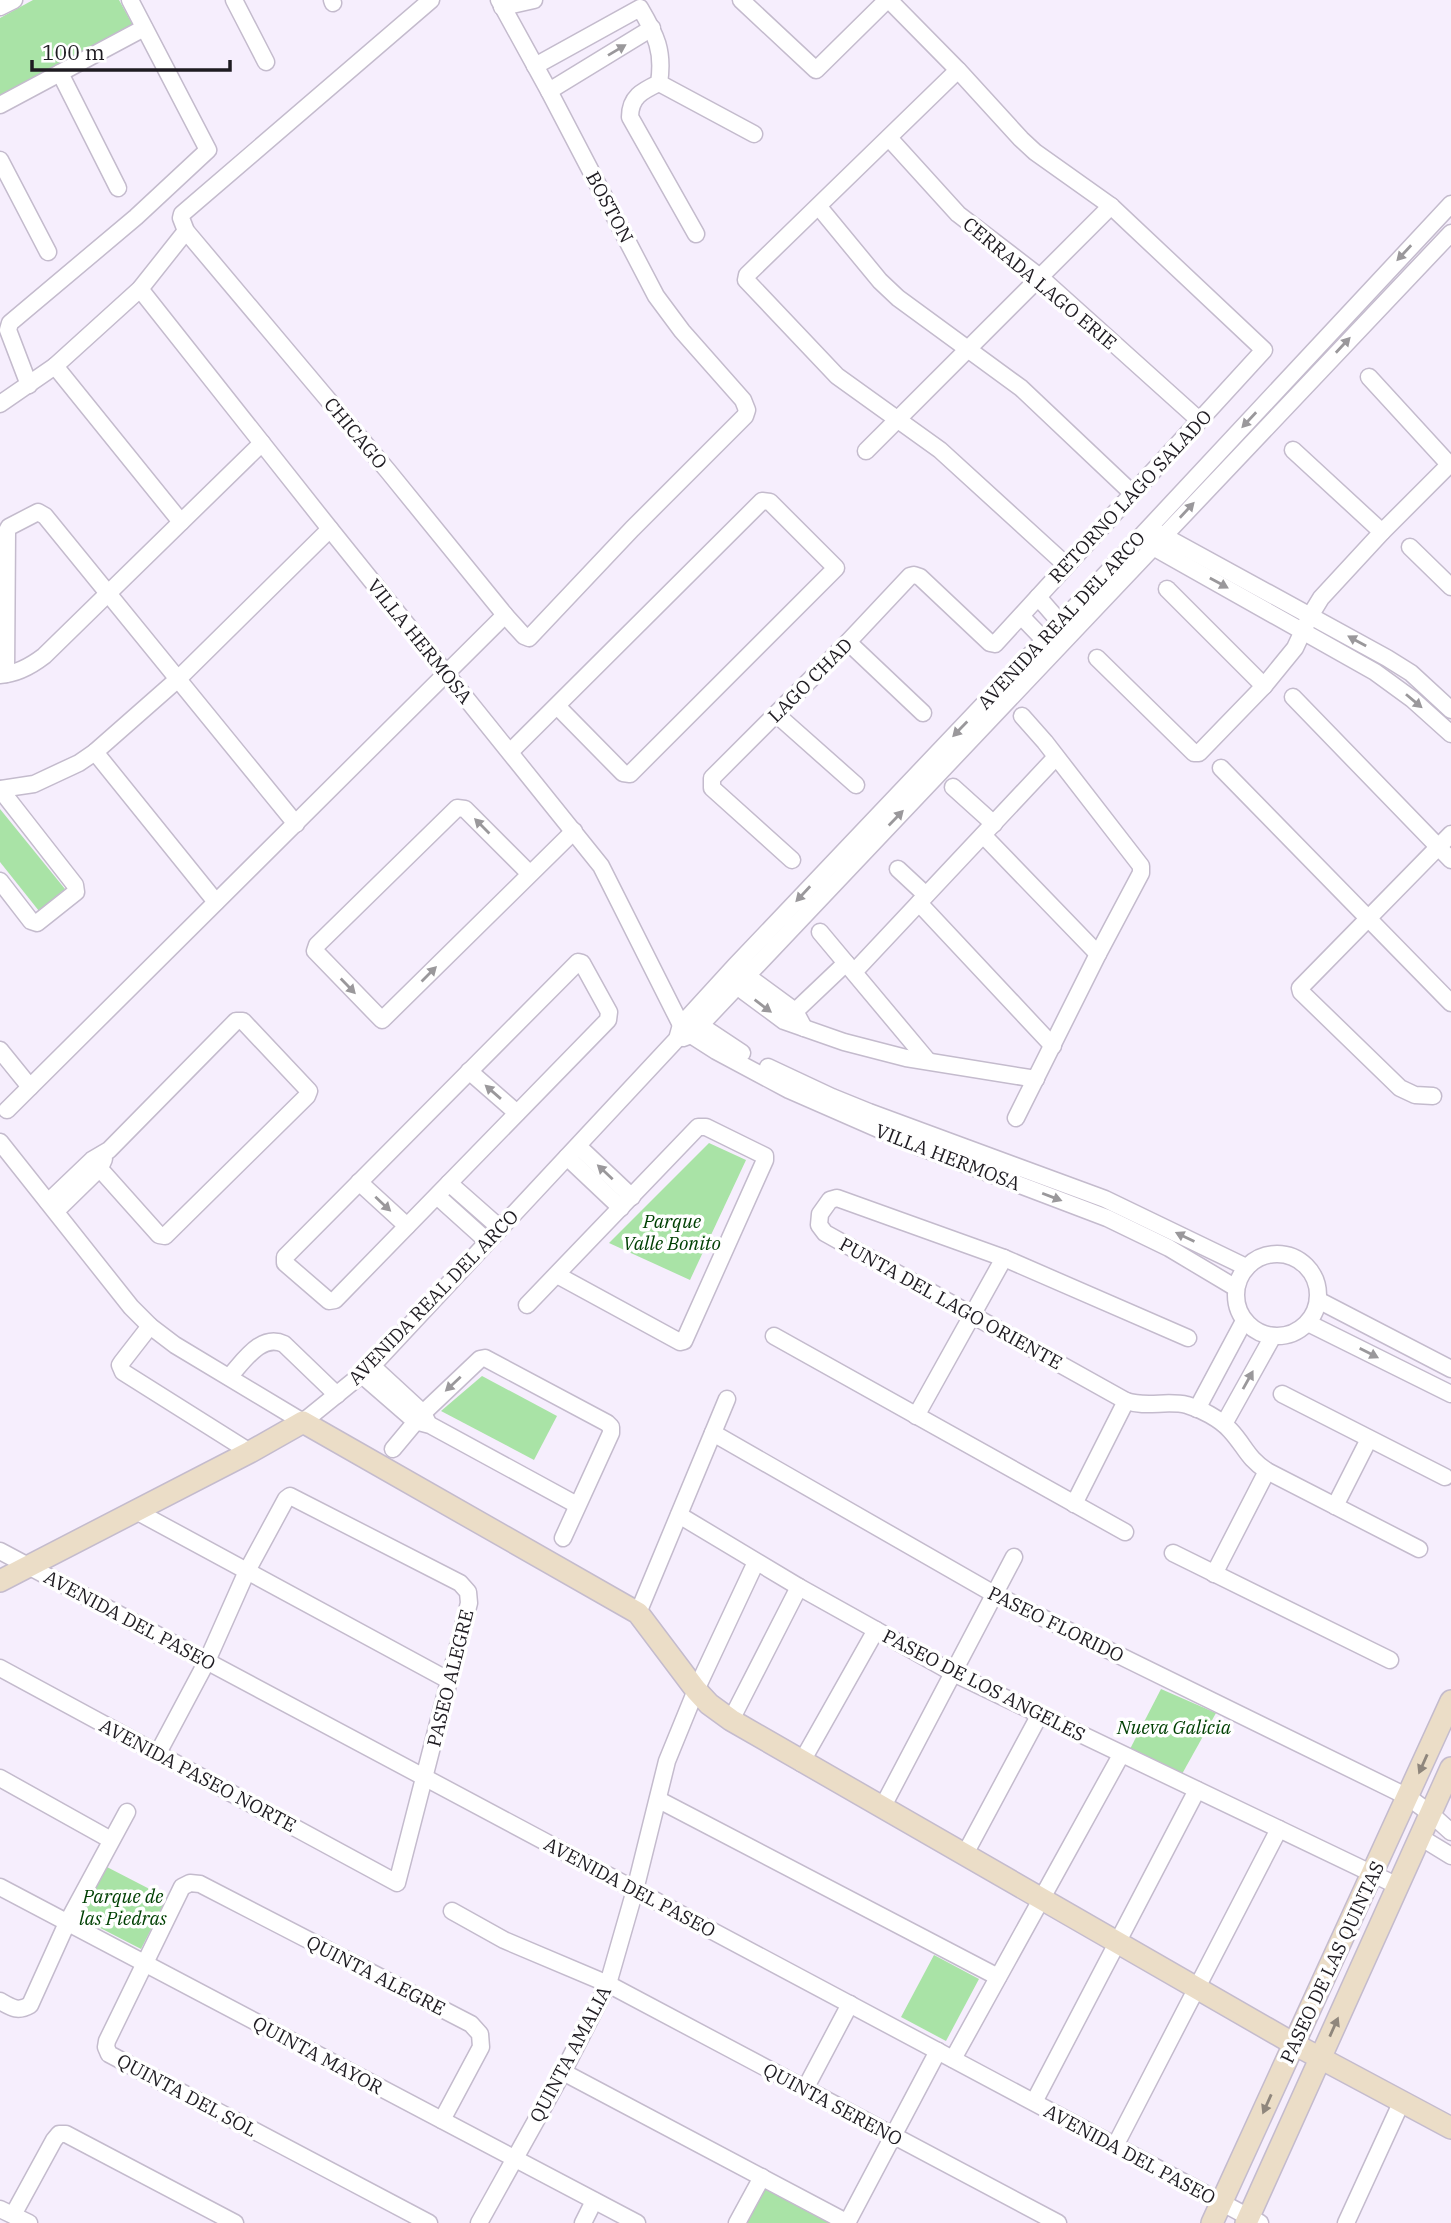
<svg xmlns="http://www.w3.org/2000/svg" width="1451" height="2223" viewBox="0 0 1451 2223" font-family="'IBM Plex Serif',serif">
	<style>
		.park { fill: #a9e3a6 }
		.lines { fill: none; stroke-linecap: round; stroke-linejoin: round }
		.street-casing { stroke: #c4bbcd; stroke-width: 19 }
		.secondary-casing { stroke: #c4bbcd; stroke-width: 24 }
		.street { stroke: #fff; stroke-width: 16 }
		.secondary { stroke: #ebddc7; stroke-width: 21 }
		.oneway { fill: #9a989b }
		.oneway2 { fill: #8f867c }
		.labels { text-anchor: middle; stroke-width: 7; stroke-linejoin: round; paint-order: stroke }
		.street-label { font-size: 19px; fill: #1e1b21; stroke: #fff }
		.park-label { font-size: 19px; font-style: italic; fill: #004003; stroke: #fff }
	</style>
	<rect width="100%" height="100%" fill="#f6eefd"/>
	<g class="park">
		<polygon points="33,0 119,0 134,27 0,100 0,18"/>
		<polygon points="0,809 65,889 39,911 0,862"/>
		<polygon points="709,1143 746,1160 690,1280 609,1243"/>
		<polygon points="482,1376 557,1416 534,1460 441,1411"/>
		<polygon points="1161,1689 1216,1713 1182,1774 1130,1749"/>
		<polygon points="105,1866 167,1898 141,1949 79,1917"/>
		<polygon points="934,1955 979,1979 946,2041 901,2017"/>
		<polygon points="766,2184 832,2223 745,2223"/>
	</g>
	<g class="lines">
		<defs>
			<g id="street">
				<polyline points="234,0 266,62"/>
				<polyline points="332,0 333,3"/>
				<polyline points="431,0 182,214 181,218 186,231 388,471 505,615 524,636 529,638 632,529 745,416 747,410 743,400 682,331 656,296 549,91 499,0"/>
				<polyline points="741,0 816,70 887,0"/>
				<polyline points="0,7 14,0"/>
				<polyline points="502,7 534,0"/>
				<path d="M535,66L640,8C656,35 664,51 659,83C642,91 630,97 630,117L696,234"/>
				<polyline points="958,70 747,275 746,280 837,376 940,450 1066,565"/>
				<polyline points="60,73 118,188"/>
				<polyline points="659,83 754,134"/>
				<polyline points="549,91 652,28"/>
				<polyline points="0,105 144,28"/>
				<polyline points="889,138 958,214 1040,277 1199,420"/>
				<polyline points="0,160 48,252"/>
				<polyline points="819,207 880,281 898,298 1021,388 1132,493"/>
				<polyline points="140,289 330,529 601,866 681,1025 691,1035 716,1051 789,1090 917,1146 1107,1218 1169,1248 1236,1288"/>
				<polyline points="55,366 181,522"/>
				<polyline points="29,385 8,330 10,323 136,217 208,150 130,0"/>
				<polyline points="0,404 55,366 140,289 186,231"/>
				<polyline points="1293,450 1382,532"/>
				<polyline points="866,451 1111,206"/>
				<polyline points="1155,531 1387,658 1411,673 1451,710"/>
				<polyline points="1146,543 1375,672 1412,699 1451,734"/>
				<polyline points="1410,547 1451,587"/>
				<polyline points="1167,589 1264,686"/>
				<polyline points="1038,597 1065,628"/>
				<polyline points="1021,616 1049,645"/>
				<polyline points="848,642 923,713"/>
				<polyline points="1097,658 1194,753 1199,753 1264,686 1295,648 1310,616 1321,598 1382,532 1447,467 1447,462 1369,377"/>
				<polyline points="6,674 7,531 9,527 38,512 45,516 296,824"/>
				<path d="M0,675C17,674 31,666 44,656L262,443"/>
				<polyline points="1293,697 1451,860"/>
				<polyline points="776,714 856,785"/>
				<polyline points="95,752 216,902"/>
				<polyline points="510,752 762,501 770,502 836,568 630,774 623,773 557,706"/>
				<polyline points="1221,768 1451,1003"/>
				<polyline points="953,787 994,824"/>
				<polyline points="0,789 34,784 79,763 95,752 178,679 330,529"/>
				<polyline points="0,789 75,885 76,892 37,923 31,921 0,881"/>
				<polyline points="983,835 1098,954"/>
				<polyline points="792,860 712,788 712,778 848,642 910,576 914,575 920,577 990,643 995,644 1264,350 1111,206 1035,152 1021,139 958,70 889,0"/>
				<polyline points="898,869 926,895"/>
				<polyline points="530,874 465,809 457,808 317,945 315,951 382,1020 574,831"/>
				<polyline points="919,903 1053,1046"/>
				<polyline points="820,932 928,1061"/>
				<polygon points="578,962 582,963 609,1012 608,1020 335,1300 329,1301 285,1263 285,1257"/>
				<polyline points="742,972 795,1011 804,1028"/>
				<polyline points="854,972 1056,757"/>
				<polyline points="730,981 784,1021 844,1042 906,1058 1036,1079"/>
				<polyline points="787,1019 846,963"/>
				<polyline points="694,1021 742,1053"/>
				<polyline points="683,1038 691,1035 1451,233"/>
				<polyline points="0,1050 30,1087"/>
				<polyline points="768,1067 832,1097 869,1112 1105,1199 1246,1267"/>
				<polyline points="469,1071 517,1113"/>
				<polyline points="1433,1096 1415,1095 1400,1088 1301,992 1300,988 1451,834"/>
				<polyline points="7,1110 505,615"/>
				<polyline points="1016,1118 1098,954 1141,873 1141,866 1045,742 1022,716"/>
				<polyline points="0,1142 131,1307 150,1326 175,1345 303,1422 372,1366 677,1039 681,1025 735,966 1019,667 1451,204"/>
				<polyline points="578,1146 632,1197"/>
				<polyline points="567,1157 621,1208"/>
				<polyline points="359,1182 407,1226"/>
				<polyline points="449,1183 500,1228"/>
				<polyline points="437,1196 487,1241"/>
				<polyline points="48,1202 92,1160 109,1150 236,1021 243,1021 309,1091 307,1096 165,1236 159,1235 92,1160"/>
				<polyline points="56,1211 100,1168 104,1159"/>
				<circle cx="1277" cy="1295" r="41"/>
				<polyline points="1318,1300 1451,1369"/>
				<polyline points="527,1305 698,1127 706,1127 765,1156 765,1160 684,1341 680,1342 557,1275"/>
				<polyline points="1308,1323 1451,1394"/>
				<polyline points="150,1326 122,1362 120,1365 123,1372 250,1452"/>
				<polyline points="774,1336 1125,1532"/>
				<path d="M1188,1338L1004,1258L837,1198L830,1200L820,1214L819,1225L825,1233L1126,1401C1146,1408 1167,1400 1187,1405C1201,1409 1220,1419 1230,1430C1245,1446 1247,1458 1267,1471L1419,1549"/>
				<polyline points="372,1366 423,1413 427,1421"/>
				<polyline points="362,1375 415,1421 430,1425 577,1505"/>
				<path d="M229,1377C244,1361 261,1333 284,1344L337,1395"/>
				<polyline points="1282,1394 1445,1477"/>
				<polyline points="1197,1409 1244,1321"/>
				<polyline points="916,1416 1004,1258"/>
				<polyline points="1224,1424 1273,1336"/>
				<polyline points="713,1433 994,1594 1408,1797 1431,1814 1451,1832"/>
				<polyline points="393,1449 423,1413 480,1359 485,1358 607,1423 611,1427 611,1433 563,1538"/>
				<polyline points="1074,1504 1126,1401"/>
				<polyline points="1335,1506 1369,1439"/>
				<polyline points="136,1511 448,1680"/>
				<polyline points="679,1515 799,1587 953,1673 1398,1886"/>
				<polyline points="0,1551 1260,2223"/>
				<polyline points="1173,1553 1390,1660"/>
				<polyline points="1214,1574 1267,1471"/>
				<polyline points="638,1613 727,1399"/>
				<polyline points="0,1668 397,1883 469,1603 468,1592 460,1583 290,1496 286,1499 247,1571 207,1661 158,1753"/>
				<polyline points="731,1720 799,1587"/>
				<polyline points="801,1763 876,1630"/>
				<polyline points="0,1778 111,1840"/>
				<polyline points="659,1800 998,1977"/>
				<polyline points="882,1808 1014,1557"/>
				<polyline points="1420,1837 1451,1856"/>
				<polyline points="965,1854 1039,1716"/>
				<polyline points="0,1887 637,2223"/>
				<polyline points="452,1911 504,1940 608,1984 1058,2223"/>
				<path d="M0,2001C12,2008 18,2012 30,2005L67,1923L127,1812"/>
				<polyline points="953,2059 1121,1755"/>
				<polyline points="563,2072 848,2223"/>
				<polyline points="805,2089 850,2004"/>
				<polyline points="1034,2102 1197,1790"/>
				<polyline points="1115,2146 1279,1829"/>
				<polyline points="0,2209 29,2223"/>
				<polyline points="13,2215 54,2140 59,2134 66,2134 235,2223"/>
				<polyline points="429,2223 109,2054 106,2047 107,2041 182,1887 190,1883 200,1884 471,2024 480,2034 481,2047 442,2120"/>
				<polyline points="479,2223 563,2072 608,1984 635,1890 667,1761 696,1690 756,1562"/>
				<polyline points="583,2223 594,2201"/>
				<polyline points="737,2223 762,2177"/>
				<polyline points="847,2223 938,2051"/>
				<polyline points="1346,2223 1402,2101"/>
			</g>
			<g id="secondary">
				<polyline points="0,1581 250,1452 303,1422 638,1613 696,1690 709,1704 731,1720 1294,2044 1451,2128"/>
				<polyline points="1212,2223 1451,1701"/>
				<polyline points="1246,2223 1451,1768"/>
			</g>
		</defs>
		<use href="#street" class="street-casing"/>
		<use href="#secondary" class="secondary-casing"/>
		<use href="#street" class="street"/>
		<use href="#secondary" class="secondary"/>
	</g>
	<defs><path id="oneway-solid" d="M-6-.8H1V-3.2L6.5 0L1 3.2V.8H-6Z" transform="scale(1.75)"/></defs>
	<g class="oneway">
		<use href="#oneway-solid" transform="translate(617 50) rotate(-31)"/>
		<use href="#oneway-solid" transform="translate(1404 253) rotate(133)"/>
		<use href="#oneway-solid" transform="translate(1343 345) rotate(-47)"/>
		<use href="#oneway-solid" transform="translate(1249 420) rotate(133)"/>
		<use href="#oneway-solid" transform="translate(1187 510) rotate(-47)"/>
		<use href="#oneway-solid" transform="translate(1219 583) rotate(29)"/>
		<use href="#oneway-solid" transform="translate(1357 641) rotate(-151)"/>
		<use href="#oneway-solid" transform="translate(1414 701) rotate(40)"/>
		<use href="#oneway-solid" transform="translate(960 729) rotate(134)"/>
		<use href="#oneway-solid" transform="translate(896 818) rotate(-46)"/>
		<use href="#oneway-solid" transform="translate(482 826) rotate(-135)"/>
		<use href="#oneway-solid" transform="translate(803 894) rotate(133)"/>
		<use href="#oneway-solid" transform="translate(429 974) rotate(-45)"/>
		<use href="#oneway-solid" transform="translate(348 986) rotate(46)"/>
		<use href="#oneway-solid" transform="translate(763 1006) rotate(37)"/>
		<use href="#oneway-solid" transform="translate(493 1092) rotate(-139)"/>
		<use href="#oneway-solid" transform="translate(605 1172) rotate(-137)"/>
		<use href="#oneway-solid" transform="translate(1052 1197) rotate(21)"/>
		<use href="#oneway-solid" transform="translate(383 1204) rotate(43)"/>
		<use href="#oneway-solid" transform="translate(1185 1237) rotate(-154)"/>
		<use href="#oneway-solid" transform="translate(1369 1353) rotate(27)"/>
		<use href="#oneway-solid" transform="translate(1248 1380) rotate(-61)"/>
		<use href="#oneway-solid" transform="translate(453 1384) rotate(137)"/>
	</g>
	<g class="oneway2">
		<use href="#oneway-solid" transform="translate(1423 1764) rotate(114)"/>
		<use href="#oneway-solid" transform="translate(1334 2027) rotate(-66)"/>
		<use href="#oneway-solid" transform="translate(1267 2104) rotate(114)"/>
	</g>
	<g class="labels">
		<g class="street-label">
			<text transform="translate(610 207) rotate(62)" y="7">BOSTON</text>
			<text transform="translate(1040 283) rotate(40)" y="7">CERRADA LAGO ERIE</text>
			<text transform="translate(356 433) rotate(50)" y="7">CHICAGO</text>
			<text transform="translate(1130 496) rotate(-47)" y="7">RETORNO LAGO SALADO</text>
			<text transform="translate(1061 620) rotate(-47)" y="7">AVENIDA REAL DEL ARCO</text>
			<text transform="translate(420 641) rotate(51)" y="7">VILLA HERMOSA</text>
			<text transform="translate(810 680) rotate(-45)" y="7">LAGO CHAD</text>
			<text transform="translate(948 1157) rotate(21)" y="7">VILLA HERMOSA</text>
			<text transform="translate(433 1297) rotate(-46)" y="7">AVENIDA REAL DEL ARCO</text>
			<text transform="translate(951 1303) rotate(29)" y="7">PUNTA DEL LAGO ORIENTE</text>
			<text transform="translate(130 1620) rotate(28)" y="7">AVENIDA DEL PASEO</text>
			<text transform="translate(1056 1624) rotate(26)" y="7">PASEO FLORIDO</text>
			<text transform="translate(450 1678) rotate(-76)" y="7">PASEO ALEGRE</text>
			<text transform="translate(984 1685) rotate(27)" y="7">PASEO DE LOS ANGELES</text>
			<text transform="translate(198 1775) rotate(28)" y="7">AVENIDA PASEO NORTE</text>
			<text transform="translate(630 1887) rotate(28)" y="7">AVENIDA DEL PASEO</text>
			<text transform="translate(1332 1962) rotate(-65)" y="7">PASEO DE LAS QUINTAS</text>
			<text transform="translate(376 1975) rotate(27)" y="7">QUINTA ALEGRE</text>
			<text transform="translate(570 2054) rotate(-62)" y="7">QUINTA AMALIA</text>
			<text transform="translate(318 2055) rotate(28)" y="7">QUINTA MAYOR</text>
			<text transform="translate(187 2095) rotate(28)" y="7">QUINTA DEL SOL</text>
			<text transform="translate(833 2104) rotate(28)" y="7">QUINTA SERENO</text>
			<text transform="translate(1130 2154) rotate(28)" y="7">AVENIDA DEL PASEO</text>
		</g>
		<g class="park-label">
			<text x="672" y="1228">Parque<tspan x="672" dy="22">Valle Bonito</tspan></text>
			<text x="1174" y="1734">Nueva Galicia</text>
			<text x="123" y="1903">Parque de<tspan x="123" dy="22">las Piedras</tspan></text>
		</g>
	</g>
	<path d="M32 60v10h198v-10" fill="none" stroke="#1e1b21" stroke-width="3.5"/>
	<text x="42" y="60" font-size="21" fill="#1e1b21" stroke="#ffffff" stroke-width="5" paint-order="stroke">100 m</text>
</svg>
